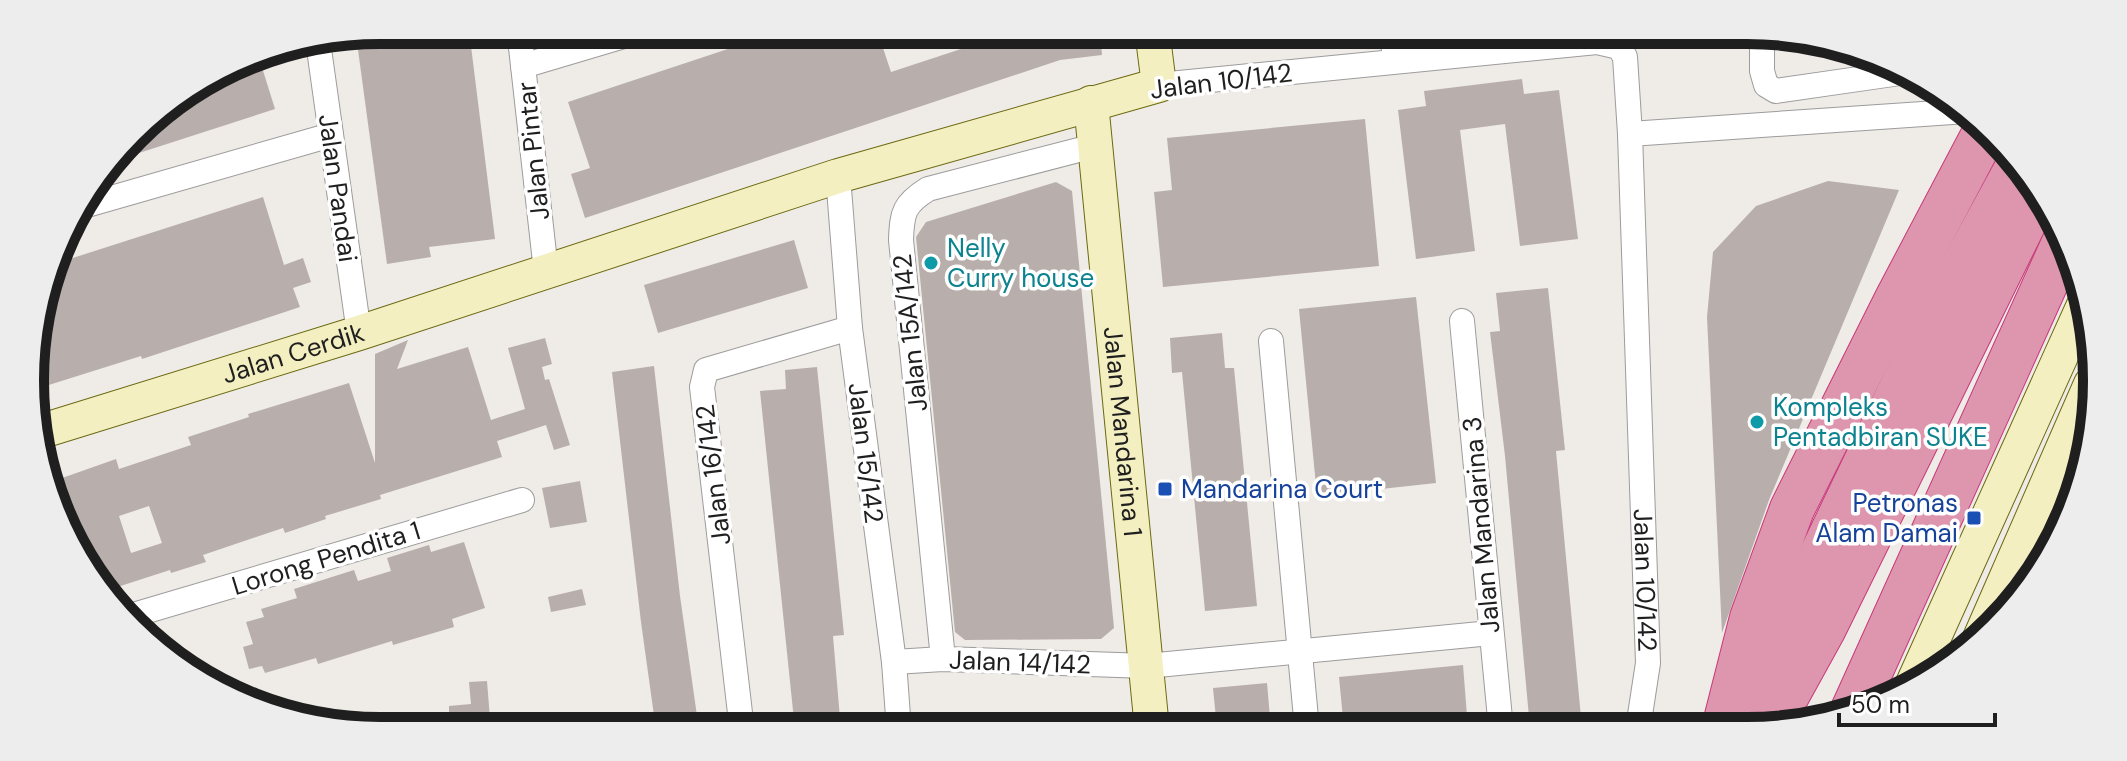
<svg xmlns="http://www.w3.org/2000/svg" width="2127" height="761" viewBox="0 0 2127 761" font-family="'DM Sans',sans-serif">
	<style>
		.building { fill: #b8afac; fill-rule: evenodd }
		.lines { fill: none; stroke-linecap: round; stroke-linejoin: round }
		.street-casing { stroke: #9c9c9c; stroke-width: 26 }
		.secondary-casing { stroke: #6b6911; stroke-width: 36 }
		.highway-casing { stroke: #c8387b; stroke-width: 46 }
		.street { stroke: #fff; stroke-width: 24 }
		.secondary { stroke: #f3efc0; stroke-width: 34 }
		.highway { stroke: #dd96ad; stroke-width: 44 }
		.culture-dot { fill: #0f9aa8; stroke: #fff; stroke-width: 3 }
		.transit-dot { fill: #1a4fb4; stroke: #fff; stroke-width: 3 }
		.labels { text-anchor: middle; stroke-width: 7; stroke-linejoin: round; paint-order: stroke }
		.street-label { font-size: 26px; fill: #1f1f1f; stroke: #fff }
		.culture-label { font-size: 26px; fill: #0d838f; stroke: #fff; text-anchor: start }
		.transit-label { font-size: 26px; fill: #164399; stroke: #fff; text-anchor: start }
		.rim { fill: none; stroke: #1f1f1f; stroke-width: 10 }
	</style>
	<rect width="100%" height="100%" fill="#efebe6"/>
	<g class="building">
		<polygon points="380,30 469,30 495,239 429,247 431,257 387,264 356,35"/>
		<polygon points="785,30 877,30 891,72 1019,30 1100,30 1102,55 1060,60 585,218 571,174 590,168 568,102"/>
		<polygon points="1673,30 1727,30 1727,44 1673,46"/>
		<polygon points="260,61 275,109 139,153 134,137 150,117 217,75"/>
		<polygon points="1522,79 1524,94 1559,90 1578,239 1520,246 1505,124 1460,130 1475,251 1416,259 1398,110 1426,106 1424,91"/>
		<polygon points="1365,119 1379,266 1163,287 1154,192 1172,190 1167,138"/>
		<polygon points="1828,181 1899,190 1769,500 1722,633 1707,317 1713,252 1756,206"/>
		<polygon points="1056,182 1072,191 1114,628 1101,639 965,640 955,632 916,237 926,222"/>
		<polygon points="263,197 284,265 303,258 311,282 293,288 300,307 142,359 141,356 36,389 33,335 54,264"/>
		<polygon points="794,240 808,288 658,333 644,285"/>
		<polygon points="1548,288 1565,450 1556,451 1582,728 1530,728 1505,456 1490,332 1500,331 1496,293"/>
		<polygon points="1416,297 1436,483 1317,496 1299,309"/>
		<polygon points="1222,333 1225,368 1234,368 1257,606 1205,611 1182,372 1172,373 1170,338"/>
		<path d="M545,338L552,364L542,367L545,380L549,379L570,445L554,450L546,425L497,441L502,457L380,495L381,499L325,516L326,519L285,533L283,528L203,555L206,562L171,573L170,570L105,591L89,576L48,483L116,459L119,469L191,445L188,437L249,417L248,414L349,383L375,463V354L408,340L397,369L468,347L491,420L525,409L508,348ZM149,506L162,543L131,553L119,516Z"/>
		<polygon points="654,366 680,596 699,730 656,730 641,622 612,372"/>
		<polygon points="817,367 844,635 833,636 841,730 795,730 760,391 786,389 785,370"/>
		<polygon points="580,481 587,522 550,528 542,488"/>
		<polygon points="464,542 485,608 452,619 454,627 393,645 392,641 318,664 316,658 265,673 262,666 249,669 243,647 253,644 246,622 264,617 261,609 297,598 294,589 354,570 358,581 391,571 387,558 429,545 431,552"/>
		<polygon points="582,589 586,605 551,612 548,597"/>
		<polygon points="1463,665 1468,729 1344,729 1339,677"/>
		<polygon points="487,681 491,731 416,731 417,712 449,713 449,706 471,704 469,682"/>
		<polygon points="1267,683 1271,729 1217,729 1213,688"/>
	</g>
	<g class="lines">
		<defs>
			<g id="street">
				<polyline points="519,30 546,271"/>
				<polyline points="1392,30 1395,61"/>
				<polyline points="1762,32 1762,71 1766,85 1776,91 1900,73"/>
				<polyline points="318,42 359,333"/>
				<polyline points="523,66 644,30"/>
				<path id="s1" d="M1159,85L1597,42L1619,47L1625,57L1630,134L1648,663L1640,715L1634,728"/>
				<polyline points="1630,134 1967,111"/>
				<polyline points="838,176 850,328 894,662 899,730"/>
				<polyline points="80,207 331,135"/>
				<polyline points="1462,321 1501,729"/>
				<polyline points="1271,341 1307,729"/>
				<polyline points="130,616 522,500"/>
				<path d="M943,659L901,240C902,212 904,204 928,189L1094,146"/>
				<polyline points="894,662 943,659 1147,666 1491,633"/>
				<polyline points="742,730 702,387 706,370 850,328"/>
			</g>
			<g id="secondary">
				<path id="s2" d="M1091,103L1152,729"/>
				<path id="s3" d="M39,432L359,333L838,176L1159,85L1152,30"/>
				<polyline points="1977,645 2091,384"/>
				<polyline points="1911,688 2084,305"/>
			</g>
			<g id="highway">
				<polyline points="1749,694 1809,581 1934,320 2017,168"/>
				<polyline points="1853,710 2063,245"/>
				<polyline points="1724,728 1752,618 1792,509 1897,299 1985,132"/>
				<polyline points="1769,728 1823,630 2039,192"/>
			</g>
		</defs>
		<use href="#street" class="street-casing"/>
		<use href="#secondary" class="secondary-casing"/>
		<use href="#highway" class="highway-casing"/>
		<use href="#street" class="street"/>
		<use href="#secondary" class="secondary"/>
		<use href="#highway" class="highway"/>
	</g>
	<g class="culture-dot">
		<circle cx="931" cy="263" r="8"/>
		<circle cx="1757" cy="422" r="8"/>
	</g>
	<g class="transit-dot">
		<rect x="1157" y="481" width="16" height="16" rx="4"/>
		<rect x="1966" y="510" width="16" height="16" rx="4"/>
	</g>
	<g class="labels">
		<g class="street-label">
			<text transform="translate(1221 81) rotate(-7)" y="9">Jalan 10/142</text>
			<text transform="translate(533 151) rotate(-96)" y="9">Jalan Pintar</text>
			<text transform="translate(338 188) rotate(82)" y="9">Jalan Pandai</text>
			<text transform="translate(910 333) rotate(-96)" y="9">Jalan 15A/142</text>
			<text dy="9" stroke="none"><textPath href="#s3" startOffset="266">Jalan Cerdik</textPath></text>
			<text dy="9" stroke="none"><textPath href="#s2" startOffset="330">Jalan Mandarina 1</textPath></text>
			<text transform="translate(866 453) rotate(83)" y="9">Jalan 15/142</text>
			<text transform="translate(713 475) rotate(-97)" y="9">Jalan 16/142</text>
			<text transform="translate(1481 525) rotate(-95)" y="9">Jalan Mandarina 3</text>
			<text transform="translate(326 558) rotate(-17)" y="9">Lorong Pendita 1</text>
			<text dy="9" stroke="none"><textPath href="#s1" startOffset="998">Jalan 10/142</textPath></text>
			<text transform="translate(1020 662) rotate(2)" y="9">Jalan 14/142</text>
		</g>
		<g class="culture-label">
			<text x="947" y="257">Nelly<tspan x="947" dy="30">Curry house</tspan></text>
			<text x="1773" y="416">Kompleks<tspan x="1773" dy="30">Pentadbiran SUKE</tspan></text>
		</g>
		<g class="transit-label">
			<text x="1181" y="498">Mandarina Court</text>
			<text x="1958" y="512" text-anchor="end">Petronas<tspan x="1958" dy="30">Alam Damai</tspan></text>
		</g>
	</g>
	<path d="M0 0H2127V761H0ZM380 44H1747A336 336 0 0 1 2083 380V381A336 336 0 0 1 1747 717H380A336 336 0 0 1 44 381V380A336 336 0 0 1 380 44Z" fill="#ededed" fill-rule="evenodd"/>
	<path class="rim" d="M380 44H1747A336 336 0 0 1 2083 380V381A336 336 0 0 1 1747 717H380A336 336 0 0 1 44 381V380A336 336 0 0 1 380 44Z"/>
	<path d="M1839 713v12h156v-12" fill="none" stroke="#1f1f1f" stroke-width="4"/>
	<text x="1851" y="713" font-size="24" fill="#1f1f1f" stroke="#ffffff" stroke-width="6" paint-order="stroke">50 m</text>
</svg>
